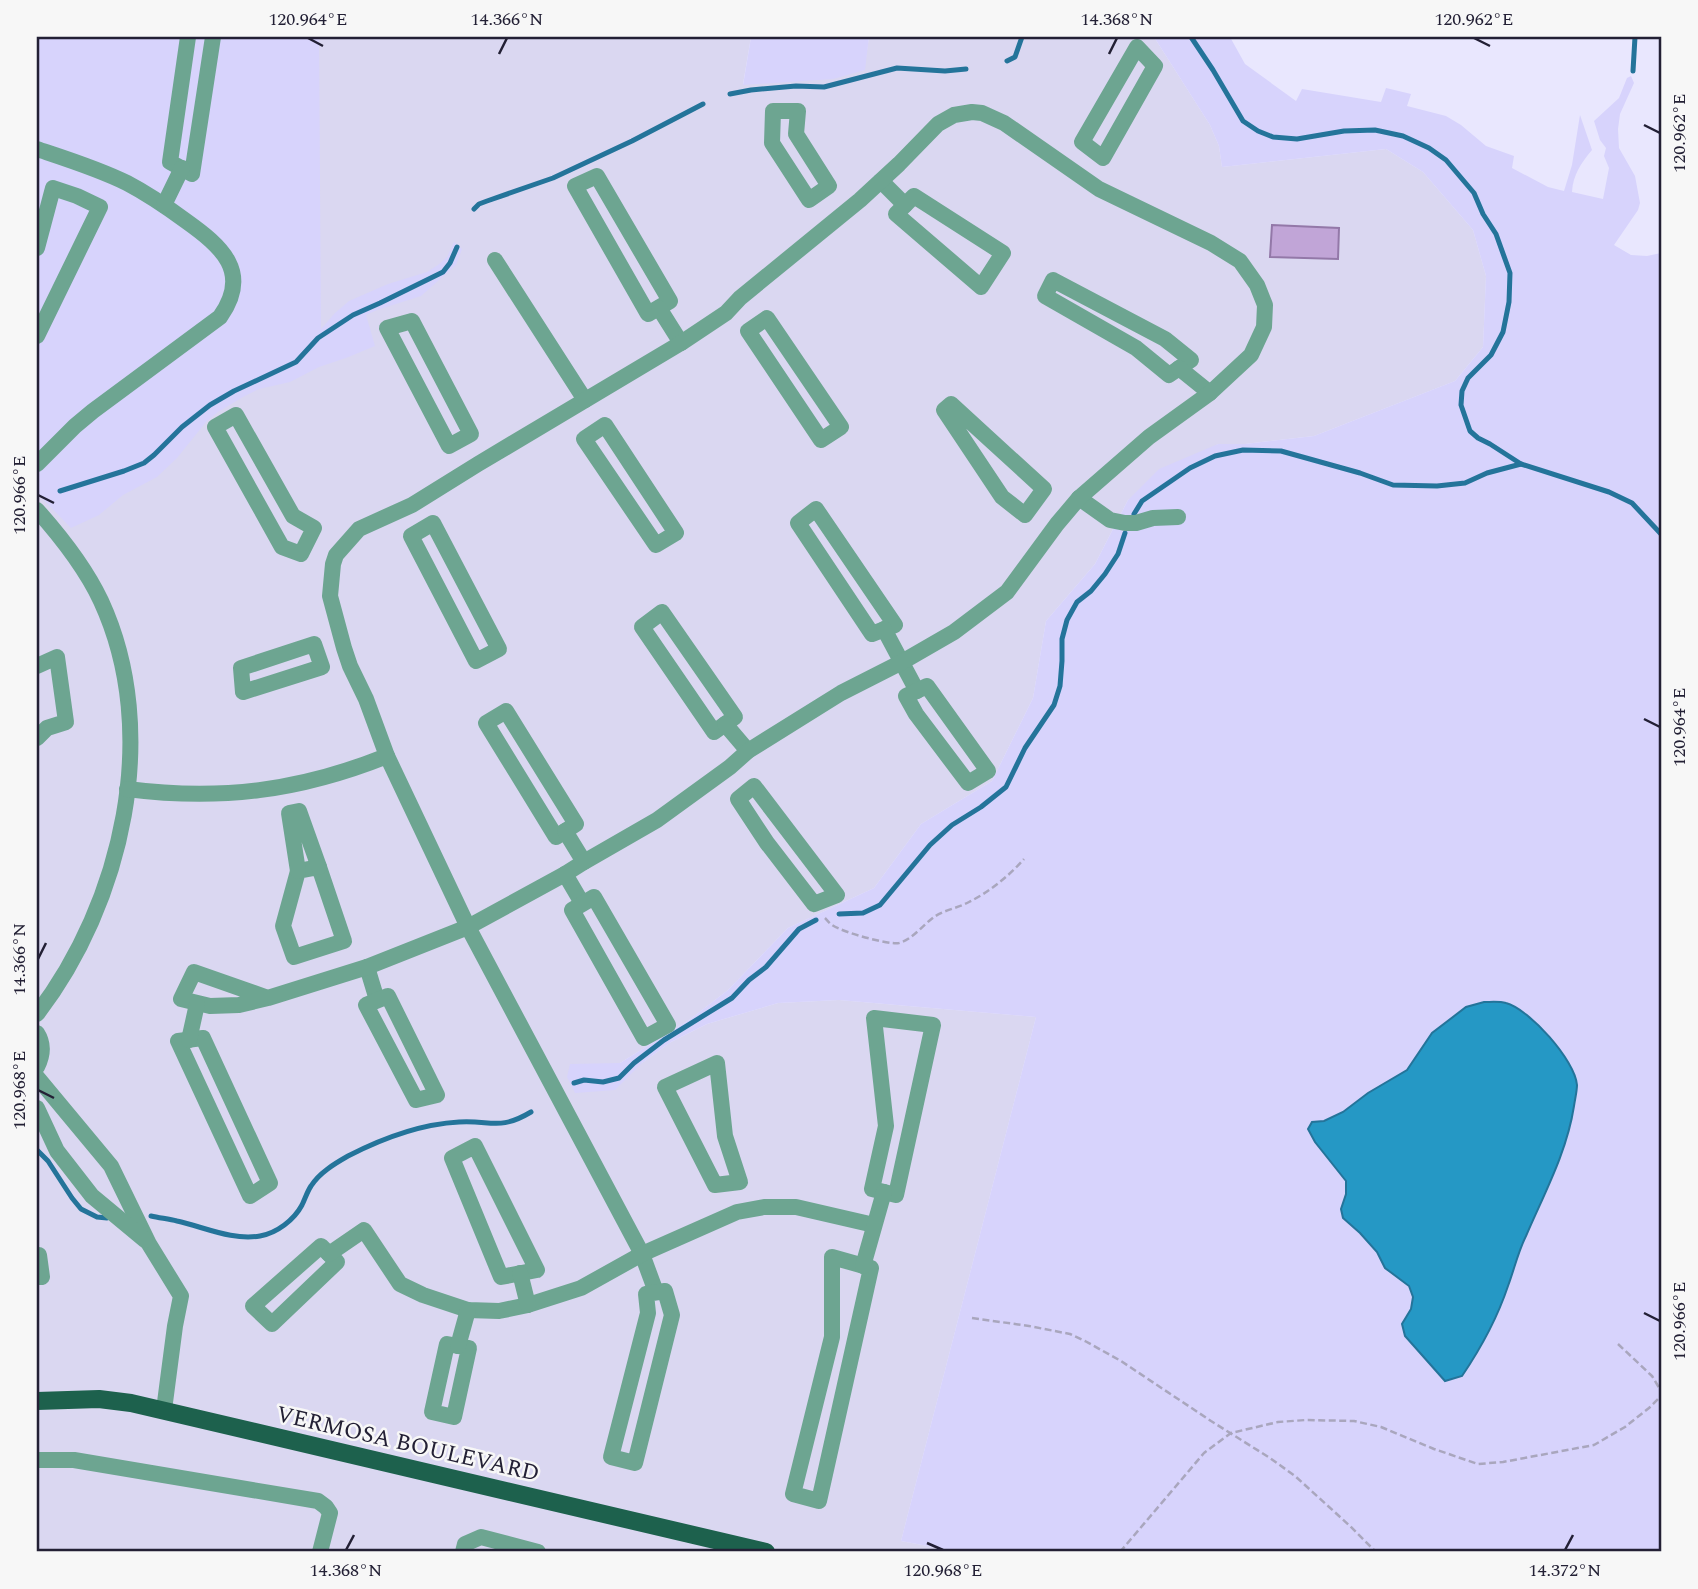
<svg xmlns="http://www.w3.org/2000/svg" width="1698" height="1589" viewBox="0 0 1698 1589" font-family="Spectral,serif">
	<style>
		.built { fill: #dad7f1 }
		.green { fill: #d7d3fc; fill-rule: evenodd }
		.water { fill: #2598c5; stroke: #24749a; stroke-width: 2 }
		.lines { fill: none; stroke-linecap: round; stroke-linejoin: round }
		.stream { stroke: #24749a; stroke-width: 5 }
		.building { fill: #c1a5d7; stroke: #9378a8; stroke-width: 2 }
		.path { stroke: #a9a6bd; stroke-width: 2.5; stroke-dasharray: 7 3.5; stroke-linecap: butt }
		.minor { stroke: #6da591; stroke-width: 16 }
		.major { stroke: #1d614d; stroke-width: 18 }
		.ticks { fill: none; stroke: #232035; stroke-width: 2.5 }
		.labels { text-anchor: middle; stroke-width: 5; stroke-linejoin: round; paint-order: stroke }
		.street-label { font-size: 23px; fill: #232035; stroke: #f7f7f7 }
		.neatline { fill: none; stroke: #232035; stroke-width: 2.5 }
		.ticks-label { font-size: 18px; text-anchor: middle; fill: #232035 }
	</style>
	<rect width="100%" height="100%" fill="#e9e7fe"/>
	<polygon class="built" points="37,37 751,37 743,84 864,70 869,37 1154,37 1210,125 1219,146 1222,167 1386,149 1423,172 1473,230 1486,276 1483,347 1455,381 1314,436 1245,444 1218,444 1128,500 1095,564 1046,621 1033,698 992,781 921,824 874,888 788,928 728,990 689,1020 620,1063 642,1063 671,1042 707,1024 778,1003 839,1000 1036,1017 901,1541 960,1552 37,1552"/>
	<g class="green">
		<polygon points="37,37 319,37 321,329 335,313 349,301 388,284 427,272 438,265 447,257 454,242 462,249 456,265 421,296 377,310 366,315 375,346 346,358 319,367 290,382 259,389 243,397 218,412 206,422 177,458 157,477 123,495 99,515 71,528 37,493"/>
		<polygon points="751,37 869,37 865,70 833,79 743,85"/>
		<path d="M1154,37H1230L1245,64L1296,101L1302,89L1381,102L1386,88L1411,94L1407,106L1446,116L1461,125L1486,146L1514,156L1512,168L1548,187L1564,191L1572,165L1580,115L1592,150C1581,163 1573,175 1572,192L1603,199L1609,168L1604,156L1606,148L1600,140L1594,121L1619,98L1627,78L1631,76L1634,83L1620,114L1618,129L1619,148L1635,176L1640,203L1638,210L1614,245L1631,255L1647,256L1661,253V1552H960L901,1541L1036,1017L839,1000L778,1003L707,1024L671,1042L642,1063L615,1090L575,1093L567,1077L570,1064L620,1063L689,1020L728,990L788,928L874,888L921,824L992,781L1033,698L1046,621L1095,564L1128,500L1159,469L1218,444H1245L1314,436L1455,381L1483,347L1486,276L1473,230L1423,172L1386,149L1222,167L1219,146L1210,125ZM1484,1002H1504L1556,1043L1571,1070L1577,1084L1573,1115L1567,1139L1545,1196L1525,1238L1402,1324L1411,1309L1413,1297L1408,1286L1385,1268L1377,1252L1360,1233L1343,1218L1341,1209L1346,1194V1181L1335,1167L1312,1122L1324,1121L1343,1112L1368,1093L1407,1070L1432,1033L1466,1007Z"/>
	</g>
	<path class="water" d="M1484,1002C1491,1002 1499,1001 1506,1003C1529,1009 1575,1060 1577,1085C1577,1091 1575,1099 1574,1106C1567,1152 1544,1194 1526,1236C1518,1252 1514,1270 1508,1286C1497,1319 1481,1348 1462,1376L1445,1381L1405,1336L1402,1324L1411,1309L1413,1297L1409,1286L1385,1268L1377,1252L1360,1233L1343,1218L1341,1209L1346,1194V1181L1315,1142L1308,1129L1312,1122L1324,1121L1343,1112L1368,1093L1407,1070L1432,1033L1466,1007Z"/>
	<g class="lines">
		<g class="stream">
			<polyline points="1191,37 1213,70 1243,121 1258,131 1273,137 1297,139 1344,131 1375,130 1403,136 1429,148 1446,160 1474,193 1483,214 1496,234 1510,273 1509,302 1503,332 1491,355 1468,378 1462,391 1461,405 1470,431 1478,438 1490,444 1521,464 1609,492 1632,503 1661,534"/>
			<polyline points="1007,61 1015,57 1022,37"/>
			<polyline points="1633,71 1635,37"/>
			<polyline points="730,94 751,90 796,86 824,87 897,68 945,71 966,69"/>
			<polyline points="474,209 479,204 487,201 553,178 632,141 703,104"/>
			<polyline points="60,491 124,471 144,463 154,455 182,427 210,405 234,391 296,362 318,338 353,315 380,303 443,272 450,263 457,247"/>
			<polyline points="1134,514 1142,501 1190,468 1215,456 1243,450 1281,451 1360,473 1393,485 1437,486 1465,483 1487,473 1521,464"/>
			<polyline points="839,914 863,913 880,905 930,845 952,825 981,807 1006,787 1025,748 1054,705 1060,686 1062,661 1062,639 1067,620 1077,602 1091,591 1105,574 1118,554 1125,533"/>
			<polyline points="574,1083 584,1080 603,1082 619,1078 634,1063 664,1040 732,998 749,980 766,967 799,929 816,920"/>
			<polyline points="37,1150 48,1161 72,1198 81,1209 97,1217 107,1218"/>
			<path d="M151,1216C160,1218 169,1219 177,1221C204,1227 233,1241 260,1236C277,1233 294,1220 302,1205C305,1199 307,1192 311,1186C319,1173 334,1164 348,1156C381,1139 422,1124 459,1122C492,1120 499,1131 531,1112"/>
		</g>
	</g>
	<polygon class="building" points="1272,225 1339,228 1338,259 1270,257"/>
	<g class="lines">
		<g class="path">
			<path d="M825,918C827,920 829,923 832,925C842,932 888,945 899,943C912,940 924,924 934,917C944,910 958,908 969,902C989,892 1009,876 1024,859"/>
			<polyline points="972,1318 1029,1326 1070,1334 1085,1341 1121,1361 1211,1421 1270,1458 1295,1476 1350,1526 1376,1552"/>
			<polyline points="1618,1344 1652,1376 1661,1391"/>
			<polyline points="1120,1552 1204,1453 1231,1433 1278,1422 1306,1420 1354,1421 1381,1427 1434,1449 1478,1464 1503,1462 1594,1445 1625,1427 1649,1408 1661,1396"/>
		</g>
		<g class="minor">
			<polyline points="188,37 170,162 192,174 213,37"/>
			<polygon points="1137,47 1155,66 1103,158 1082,142"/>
			<polygon points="773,111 798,111 796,134 829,186 809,200 772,143"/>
			<path d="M37,149C67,159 99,169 127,183C148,194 167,207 186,221C221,246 252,272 220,317L93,411L75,426L37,464"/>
			<polygon points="597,176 670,301 648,314 575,186"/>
			<polyline points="881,181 905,205"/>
			<polygon points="914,196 1003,253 981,287 896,214"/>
			<polyline points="164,205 182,168"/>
			<polyline points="37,248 53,188 77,196 100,207 37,336"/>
			<polyline points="495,260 585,400"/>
			<polygon points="1053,280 1165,339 1191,360 1169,375 1136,348 1045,296"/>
			<polyline points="659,308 681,343"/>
			<polygon points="767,318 841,427 821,440 748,331"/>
			<polygon points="412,321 471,434 449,446 387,328"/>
			<polyline points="1179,368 1210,393"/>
			<polygon points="951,404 1044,489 1025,515 1002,497 944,410"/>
			<polygon points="236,415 293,516 314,528 301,554 282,547 215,427"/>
			<polygon points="605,425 676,533 656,545 584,439"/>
			<polyline points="1079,498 1110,520 1125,523 1136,523 1153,518 1178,517"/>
			<polygon points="816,509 895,625 872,634 798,523"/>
			<path d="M37,510C62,538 85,567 101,601C162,733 122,903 37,1014"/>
			<polygon points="433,523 499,649 476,661 411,536"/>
			<polygon points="662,612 735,717 714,732 642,627"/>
			<polyline points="884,629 917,691"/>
			<polygon points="314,644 322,667 243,692 241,668"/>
			<polyline points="37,666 57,657 66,722 47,728 37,738"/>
			<polygon points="927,686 988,771 968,783 916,714 906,696"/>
			<polygon points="506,711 576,824 556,837 486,723"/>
			<polyline points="725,724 748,751"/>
			<polygon points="754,786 837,895 814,904 767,843 738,799"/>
			<path d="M127,789C221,801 299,791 387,756"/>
			<polyline points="565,831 584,862"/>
			<polygon points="319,867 344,941 294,957 283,926 298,871"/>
			<polyline points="298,871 289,813 299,811 319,867"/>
			<polyline points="565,874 582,903"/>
			<polygon points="594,897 668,1025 644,1038 572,910"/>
			<polyline points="367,967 377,1000"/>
			<polygon points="388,996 437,1095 416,1100 366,1005"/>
			<polyline points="268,998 194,972 181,999 210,1006 239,1005 268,998 367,967 468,927 565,874 584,862 657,820 730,767 748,751 841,693 902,662 954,632 1007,592 1057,524 1079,498 1149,437 1210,393 1251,355 1264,327 1265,305 1257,285 1240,261 1211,243 1099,189 1004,123 982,113 972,112 954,115 938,124 899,164 860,200 740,298 726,313 681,343 478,464 412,505 359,529 336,555 333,564 330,596 344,648 350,666 366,699 387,756 468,927 642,1254 656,1292"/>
			<polygon points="874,1018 933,1025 896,1195 872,1189 886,1126"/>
			<path d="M37,1033C44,1044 43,1055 37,1067"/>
			<polygon points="203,1038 270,1183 250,1196 178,1041"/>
			<polyline points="189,1040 197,1004"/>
			<polygon points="717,1063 725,1136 740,1182 715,1185 665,1087"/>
			<polyline points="37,1077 111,1166 149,1244 181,1296 175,1326 164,1410"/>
			<polyline points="37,1108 57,1151 92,1196 145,1240"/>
			<polygon points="475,1146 537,1270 501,1277 452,1158"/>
			<polygon points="321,1246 337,1262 272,1324 253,1306"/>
			<polyline points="329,1254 364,1230 400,1284 423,1295 468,1310 499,1311 528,1305 581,1288 642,1254 737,1212 764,1207 796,1207 874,1225"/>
			<polyline points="37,1255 39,1255 42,1277 37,1277"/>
			<polygon points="832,1257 871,1268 819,1501 793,1494 832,1337"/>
			<polyline points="863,1266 884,1192"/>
			<polyline points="520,1273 528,1305"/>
			<polygon points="665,1291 672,1315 635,1463 611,1457 648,1313 646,1294"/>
			<polygon points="447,1344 469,1348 454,1417 432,1412"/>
			<polyline points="458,1346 468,1310"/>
			<polyline points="37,1460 74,1460 318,1501 326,1507 330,1513 320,1552"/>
			<polyline points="463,1552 465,1544 481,1537 538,1552"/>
		</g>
		<polyline class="major" points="37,1401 99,1399 131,1403 766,1552"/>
	</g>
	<path class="ticks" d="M308,38L323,46M1474,38L1490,46M499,54L507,38M1109,54L1117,38M1644,125L1660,133M38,495L54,503M1644,719L1660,727M38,959L46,943M38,1090L54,1098M1644,1313L1660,1321M927,1543L943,1550M346,1550L354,1535M1565,1550L1573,1535"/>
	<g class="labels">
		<g class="street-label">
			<text transform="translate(408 1443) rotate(13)" y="8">VERMOSA BOULEVARD</text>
		</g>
	</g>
	<rect width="1698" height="1589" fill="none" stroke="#f7f7f7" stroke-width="77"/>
	<rect x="38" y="38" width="1622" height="1512" class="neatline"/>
	<g class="ticks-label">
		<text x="308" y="25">120.964°E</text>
		<text x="507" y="25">14.366°N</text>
		<text x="1117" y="25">14.368°N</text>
		<text x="1474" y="25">120.962°E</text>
		<text transform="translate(1679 133) rotate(-90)" y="6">120.962°E</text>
		<text transform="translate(19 495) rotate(-90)" y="6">120.966°E</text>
		<text transform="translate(1679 727) rotate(-90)" y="6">120.964°E</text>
		<text transform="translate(19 959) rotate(-90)" y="6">14.366°N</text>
		<text transform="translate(19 1090) rotate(-90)" y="6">120.968°E</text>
		<text transform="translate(1679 1321) rotate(-90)" y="6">120.966°E</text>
		<text x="346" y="1576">14.368°N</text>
		<text x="943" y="1576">120.968°E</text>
		<text x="1565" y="1576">14.372°N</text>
	</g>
</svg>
